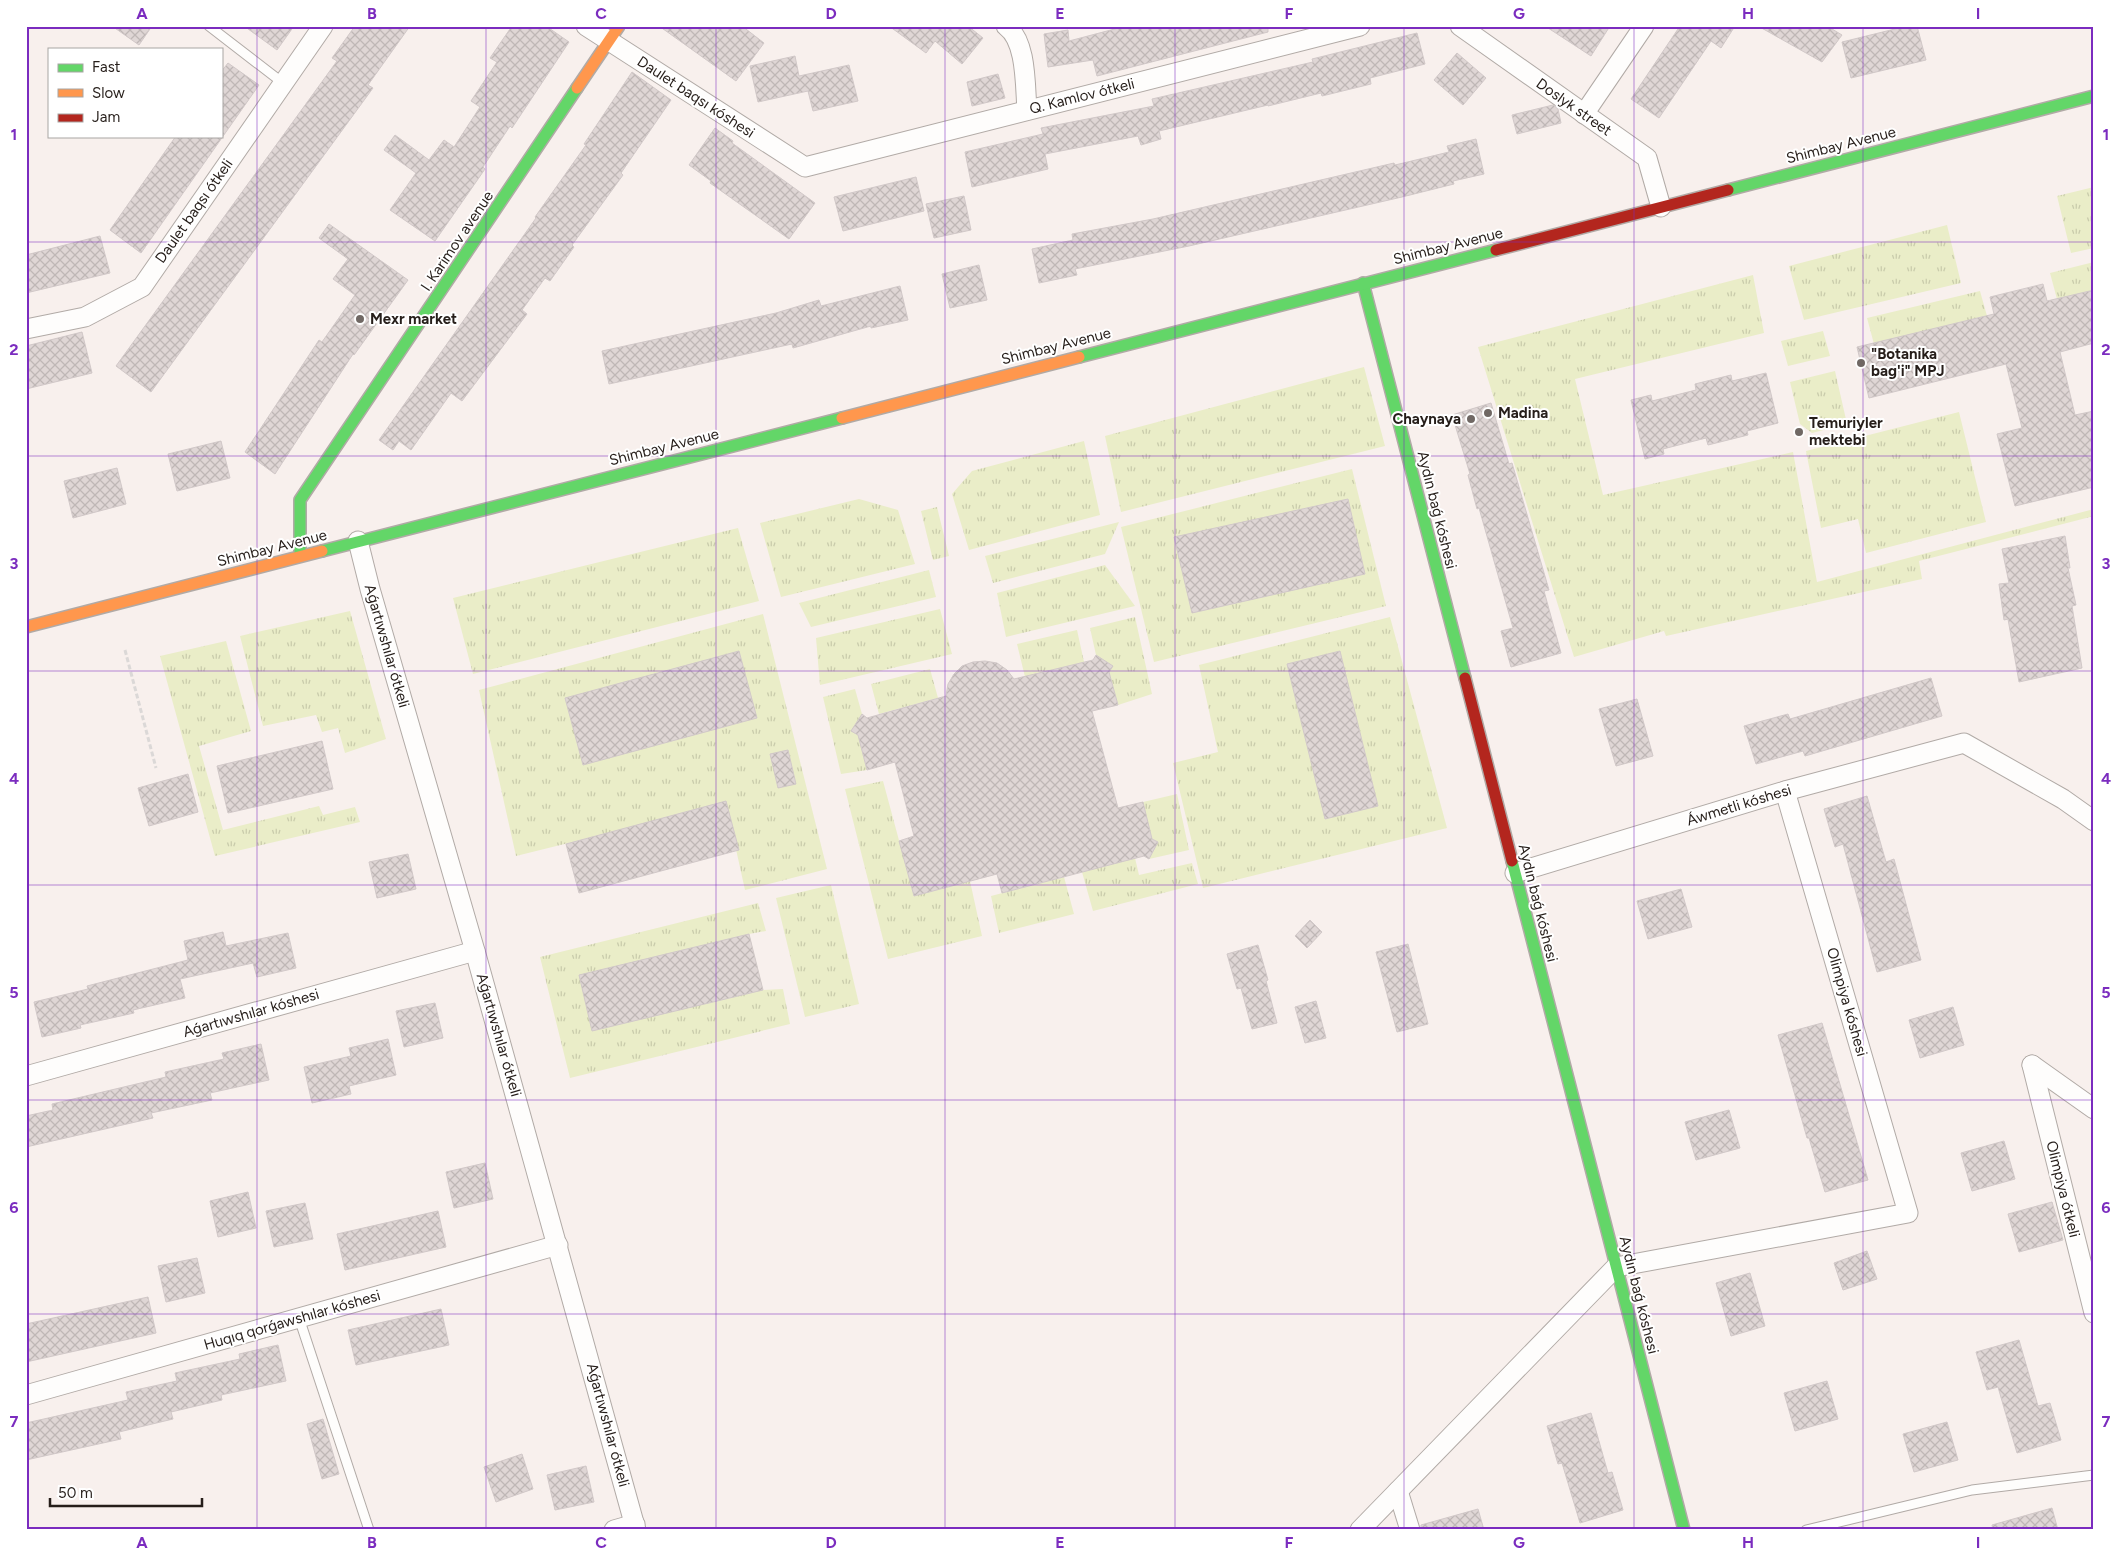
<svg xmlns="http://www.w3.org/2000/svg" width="2120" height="1556" viewBox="0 0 2120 1556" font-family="Figtree,sans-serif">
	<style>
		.grass { fill: url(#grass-tufts) }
		.building { fill: url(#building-cross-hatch); stroke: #d1c8c8 }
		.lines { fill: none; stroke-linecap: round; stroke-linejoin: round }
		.lane-casing { stroke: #b1aaa6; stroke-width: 11 }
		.street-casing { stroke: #b1aaa6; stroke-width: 21 }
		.fast-casing { stroke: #b1aaa6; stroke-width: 14 }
		.slow-casing { stroke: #b1aaa6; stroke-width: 14 }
		.jam-casing { stroke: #b1aaa6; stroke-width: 14 }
		.path { stroke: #dbd8d7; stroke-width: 3; stroke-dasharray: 5 2.5; stroke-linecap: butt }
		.lane { stroke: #fefdfc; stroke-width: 9 }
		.street { stroke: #fefdfc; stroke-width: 19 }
		.fast { stroke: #63d668; stroke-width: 11 }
		.slow { stroke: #ff974d; stroke-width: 11 }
		.jam { stroke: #b3261e; stroke-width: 11 }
		.grid { fill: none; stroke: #7b2cbf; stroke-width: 1; stroke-opacity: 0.55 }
		.poi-dot { fill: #706864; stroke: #fff; stroke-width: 2 }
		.labels { text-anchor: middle; stroke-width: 4; stroke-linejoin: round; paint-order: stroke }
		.street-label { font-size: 15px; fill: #261e1a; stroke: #fff }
		.poi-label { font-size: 15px; font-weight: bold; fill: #261e1a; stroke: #fff; text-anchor: start }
		.neatline { fill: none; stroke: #7b2cbf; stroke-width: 2 }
		.grid-label { font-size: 16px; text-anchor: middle; font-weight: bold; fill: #7b2cbf }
	</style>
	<defs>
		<pattern id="grass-tufts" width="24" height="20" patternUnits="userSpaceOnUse" patternTransform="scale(1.25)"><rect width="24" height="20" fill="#eaedc8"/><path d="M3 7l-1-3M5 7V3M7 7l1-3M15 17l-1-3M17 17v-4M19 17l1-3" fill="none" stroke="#c9cbab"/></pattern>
		<pattern id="building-cross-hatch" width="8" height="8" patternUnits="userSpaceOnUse" patternTransform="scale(1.25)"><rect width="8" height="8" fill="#dfd6d5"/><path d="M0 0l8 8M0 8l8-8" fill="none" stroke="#bfb7b6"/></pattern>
	</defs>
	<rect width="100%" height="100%" fill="#f8f0ed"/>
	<g class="grass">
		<polygon points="2094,187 2094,248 2071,253 2057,196"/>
		<polygon points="1947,225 1961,283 1804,320 1789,266"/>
		<polygon points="2094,262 2094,290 2057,299 2050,273"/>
		<polygon points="1753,275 1764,333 1575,379 1603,495 1793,452 1817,582 2094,509 2094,516 1919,561 1922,579 1666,636 1664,631 1574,657 1478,347"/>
		<polygon points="1980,291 1987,316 1874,344 1867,318"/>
		<polygon points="1823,331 1830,356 1788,366 1781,341"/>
		<polygon points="1364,367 1385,446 1121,512 1105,436"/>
		<polygon points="1835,371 1847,424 1812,433 1800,424 1790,382"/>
		<polygon points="1959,412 1986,522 1866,553 1858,519 1821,528 1806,451"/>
		<polygon points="1084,441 1100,515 969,550 952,494 972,471"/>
		<polygon points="1352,469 1386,606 1154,662 1121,527"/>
		<polygon points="859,499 898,510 915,564 781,597 760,523"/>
		<polygon points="937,507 949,556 933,560 921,511"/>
		<polygon points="1119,522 1105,554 993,583 985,556"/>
		<polygon points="738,528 759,601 473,674 453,598"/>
		<polygon points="1105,565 1135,606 1006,637 997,593"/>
		<polygon points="929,570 936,597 811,627 799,603"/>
		<polygon points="940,609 952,654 820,685 816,638"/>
		<polygon points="350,611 386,739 345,753 338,728 322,732 316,715 263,726 240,636"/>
		<polygon points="763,614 827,869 745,890 726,804 516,856 479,690"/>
		<polygon points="1135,617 1152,694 1118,705 1109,672 1096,655 1090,628"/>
		<polygon points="1390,617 1447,828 1203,888 1173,763 1218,752 1199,665"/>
		<polygon points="1077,630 1084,662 1025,677 1017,644"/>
		<polygon points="226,641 251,731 199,746 223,830 319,806 323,815 355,807 360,822 215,856 160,656"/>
		<polygon points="930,669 938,698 879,714 871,684"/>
		<polygon points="855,689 862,714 852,731 858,735 867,770 841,774 823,697"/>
		<polygon points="883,781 914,896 970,881 982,936 888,959 845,789"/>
		<polygon points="1177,794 1189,850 1149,859 1158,842 1152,839 1143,802"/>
		<polygon points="1135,858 1139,875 1192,863 1198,884 1093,911 1082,872"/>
		<polygon points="1064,877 1074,914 999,933 991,896"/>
		<polygon points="831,885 859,1004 805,1017 776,898"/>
		<polygon points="758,903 766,931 749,934 763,990 783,989 790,1024 570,1078 540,957"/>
	</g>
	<g class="building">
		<polygon points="112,26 152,26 139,45"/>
		<polygon points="244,26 294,26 277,50"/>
		<polygon points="355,26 410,26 368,85 373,88 151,392 116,366 337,61 332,58"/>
		<polygon points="512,26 546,26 569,42 512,128 510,126 483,167 485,169 435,241 390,210 416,173 384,150 395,135 429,160 444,140 454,147 480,107 471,101 497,62 490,58"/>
		<polygon points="659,26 742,26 764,43 736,81"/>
		<polygon points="889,26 968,26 983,38 962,64 935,41 926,53"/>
		<polygon points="1126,26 1268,26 1268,32 1097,76 1093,60 1048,67 1044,34 1068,30 1069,41"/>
		<polygon points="1545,26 1610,26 1591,56"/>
		<polygon points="1680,26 1735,26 1721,48 1711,41 1659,118 1631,99"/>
		<polygon points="1758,26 1827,26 1842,35 1822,62"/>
		<polygon points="1907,26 1917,26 1926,60 1851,78 1842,42"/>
		<polygon points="1417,33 1425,64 1370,78 1371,84 1322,96 1321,93 1268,106 1268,105 1159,131 1161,139 1141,145 1138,136 1045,154 1048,169 972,187 965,152 1043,134 1041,128 1154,106 1152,99 1313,62 1312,59"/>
		<polygon points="1457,53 1486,78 1463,105 1434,80"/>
		<polygon points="795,56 799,76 849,65 858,101 813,111 808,91 758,102 750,66"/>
		<polygon points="228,63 259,85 141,253 110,230 176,136 221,136 221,72"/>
		<polygon points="632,72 671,100 621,173 623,175 572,245 574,247 550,281 545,278 522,310 527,314 462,401 451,393 411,450 399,441 393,450 379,440 536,218 535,217 586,145 584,144"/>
		<polygon points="998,74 1005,98 972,106 967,82"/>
		<polygon points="1553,105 1558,109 1561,123 1517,134 1512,115"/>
		<polygon points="715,128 733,141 732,143 815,203 789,239 710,183 711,181 689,165"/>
		<polygon points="1476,139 1484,174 1453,181 1454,184 1402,197 1189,246 1075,269 1077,275 1039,283 1032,249 1073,240 1072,234 1153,219 1394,163 1395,165 1449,152 1447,146"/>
		<polygon points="916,177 924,211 843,231 834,197"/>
		<polygon points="964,196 971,230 934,238 926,204"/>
		<polygon points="329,224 408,280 354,355 353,354 275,474 245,452 319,340 322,342 355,295 333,279 348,259 319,238"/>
		<polygon points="100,236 110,273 26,293 26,255"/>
		<polygon points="979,265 987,300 950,308 942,274"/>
		<polygon points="2043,284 2047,301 2094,290 2094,343 2060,352 2075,415 2094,411 2094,487 2015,506 1997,434 2022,428 2006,364 1869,398 1857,347 1994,314 1990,297"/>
		<polygon points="900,286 908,320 871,328 871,326 793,348 792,344 609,384 602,351 776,313 819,300 821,306"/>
		<polygon points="82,332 92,373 26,389 26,346"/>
		<polygon points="1766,373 1778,423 1747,431 1748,435 1708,445 1706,438 1663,449 1664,454 1645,459 1631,400 1651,395 1652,401 1696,390 1695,384 1731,375 1732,381"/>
		<polygon points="1491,403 1509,464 1512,463 1549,590 1544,591 1561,653 1511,667 1501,631 1513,628 1479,508 1477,509 1468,475 1470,474 1452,415"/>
		<polygon points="221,441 230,478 177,491 168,454"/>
		<polygon points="117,468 126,504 73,518 64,481"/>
		<polygon points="1348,499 1365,574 1192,613 1174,537"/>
		<polygon points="2065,536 2070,568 2068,568 2076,605 2072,606 2082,668 2019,682 2008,619 2004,620 1999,584 2009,583 2002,549"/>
		<polygon points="739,651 757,718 583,765 565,698"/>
		<polygon points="1340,651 1378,806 1325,819 1287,664"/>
		<polygon points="1096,655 1113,666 1109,672 1118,705 1092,711 1118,808 1143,802 1152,839 1158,842 1149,859 1144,856 1002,893 997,874 914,896 899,841 914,836 895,762 867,770 858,735 851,731 862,714 867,718 946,696 948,684 954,674 962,666 973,662 985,661 997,663 1007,670 1014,679 1093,660"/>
		<polygon points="1931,678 1942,716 1805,756 1803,751 1756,764 1744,726 1788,714 1790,719"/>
		<polygon points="1637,699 1653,756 1616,766 1599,709"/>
		<polygon points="322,741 333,789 228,813 217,766"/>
		<polygon points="788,750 796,784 778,788 770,754"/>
		<polygon points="188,774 198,812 149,826 138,788"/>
		<polygon points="1867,796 1886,862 1894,859 1921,960 1877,972 1843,844 1835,847 1824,809"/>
		<polygon points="726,801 739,850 579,893 566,844"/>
		<polygon points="408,854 416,889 377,898 369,862"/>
		<polygon points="1681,889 1692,927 1648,939 1637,901"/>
		<polygon points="1310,920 1322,932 1307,948 1295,936"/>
		<polygon points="223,932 226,946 288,933 296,968 257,977 253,963 180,979 185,998 133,1010 134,1013 80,1025 81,1028 42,1037 34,1002 88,989 87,986 188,960 184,941"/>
		<polygon points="749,934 763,990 592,1031 579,975"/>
		<polygon points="1408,944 1428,1024 1397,1032 1376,952"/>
		<polygon points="1258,945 1268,980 1266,981 1277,1023 1252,1029 1241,988 1237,989 1227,954"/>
		<polygon points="1316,1001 1326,1038 1305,1043 1295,1007"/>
		<polygon points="435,1003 443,1038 404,1047 396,1011"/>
		<polygon points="1953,1007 1964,1045 1920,1058 1909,1020"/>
		<polygon points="1822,1023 1868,1180 1825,1192 1809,1138 1807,1138 1778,1035"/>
		<polygon points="388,1039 396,1075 349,1086 351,1094 312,1103 304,1067 351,1056 349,1048"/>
		<polygon points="261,1044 269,1080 210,1093 212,1100 151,1113 153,1118 26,1147 26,1116 53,1110 52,1104 166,1077 165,1072 224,1059 222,1053"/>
		<polygon points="1729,1110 1740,1148 1696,1160 1685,1122"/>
		<polygon points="2004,1141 2015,1179 1972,1191 1961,1153"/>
		<polygon points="485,1163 493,1199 454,1208 446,1172"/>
		<polygon points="248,1192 256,1228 218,1237 210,1201"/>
		<polygon points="2052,1202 2063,1240 2019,1252 2008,1214"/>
		<polygon points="305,1203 313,1239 274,1247 266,1211"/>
		<polygon points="438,1211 446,1247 345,1270 337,1234"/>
		<polygon points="1867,1251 1877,1279 1843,1290 1834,1263"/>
		<polygon points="197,1258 205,1293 166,1302 158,1266"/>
		<polygon points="1750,1273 1765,1326 1731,1336 1716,1283"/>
		<polygon points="148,1297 156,1333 26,1362 26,1324"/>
		<polygon points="441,1309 449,1345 356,1365 348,1330"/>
		<polygon points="2019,1340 2038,1406 2050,1403 2061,1440 2017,1453 1998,1387 1987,1390 1976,1352"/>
		<polygon points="278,1345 286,1381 221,1395 222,1400 171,1412 173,1419 119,1432 121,1439 26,1460 26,1423 128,1400 126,1392 177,1381 175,1373 240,1359 239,1354"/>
		<polygon points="1827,1381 1838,1419 1795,1431 1784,1393"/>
		<polygon points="1591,1413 1608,1473 1612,1472 1623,1510 1580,1523 1562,1463 1558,1464 1547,1426"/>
		<polygon points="323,1419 339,1474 322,1479 307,1424"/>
		<polygon points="1947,1422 1958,1460 1914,1472 1903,1434"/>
		<polygon points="522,1454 533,1489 496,1502 484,1467"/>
		<polygon points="586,1466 594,1502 555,1510 547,1475"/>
		<polygon points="2052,1508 2058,1530 1993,1530 1992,1525"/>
		<polygon points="1478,1509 1484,1530 1421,1530 1421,1525"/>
	</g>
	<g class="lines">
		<defs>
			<g id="lane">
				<polyline points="209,26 283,83"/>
				<polyline points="299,1318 369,1530"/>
				<polyline points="1806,1530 1972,1490 2094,1475"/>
			</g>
			<g id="street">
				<polyline points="586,26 805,167 1360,26"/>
				<path d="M1006,26C1027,41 1025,86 1027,110"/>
				<polyline points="1460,26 1647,158 1661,207"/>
				<polyline points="1584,114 1644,26"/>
				<polyline points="26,329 85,317 142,287 323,26"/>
				<polyline points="358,541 370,589 475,951 636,1530"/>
				<polyline points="1515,873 1785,791 1964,743 2063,799 2094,821"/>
				<polyline points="2032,1065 2094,1313"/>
				<polyline points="2032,1065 2094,1109"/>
				<polyline points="26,1076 475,951"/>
				<polyline points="26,1395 558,1245"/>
				<polyline points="1398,1491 1410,1530"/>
				<polyline points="614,1530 635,1524"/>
				<polyline points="1360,1530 1616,1267 1908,1213 1785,791"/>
			</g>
			<g id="fast">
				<polyline points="1728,190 2094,96"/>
				<polyline points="1363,283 1465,678"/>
				<polyline points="1079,357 1496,250"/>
				<polyline points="322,551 842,418"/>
				<polyline points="300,555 300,500 577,88"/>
				<polyline points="1512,861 1684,1530"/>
			</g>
			<g id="slow">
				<polyline points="577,88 619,26"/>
				<polyline points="842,418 1079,357"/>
				<polyline points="26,627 322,551"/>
			</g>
			<g id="jam">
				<polyline points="1496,250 1728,190"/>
				<polyline points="1465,678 1512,861"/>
			</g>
		</defs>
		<use href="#lane" class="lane-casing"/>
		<use href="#street" class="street-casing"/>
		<use href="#fast" class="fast-casing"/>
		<use href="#slow" class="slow-casing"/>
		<use href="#jam" class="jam-casing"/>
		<polyline class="path" points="125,650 156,768"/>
		<use href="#lane" class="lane"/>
		<use href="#street" class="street"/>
		<use href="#fast" class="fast"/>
		<use href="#slow" class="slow"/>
		<use href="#jam" class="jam"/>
	</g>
	<path class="grid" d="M257,26V1530M486,26V1530M716,26V1530M945,26V1530M1175,26V1530M1404,26V1530M1634,26V1530M1863,26V1530M26,242H2094M26,456H2094M26,671H2094M26,885H2094M26,1100H2094M26,1314H2094"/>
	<g class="poi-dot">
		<circle cx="360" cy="319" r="5"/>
		<circle cx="1861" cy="363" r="5"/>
		<circle cx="1488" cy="413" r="5"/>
		<circle cx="1471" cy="419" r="5"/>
		<circle cx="1799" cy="432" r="5"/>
	</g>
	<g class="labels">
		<g class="street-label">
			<text transform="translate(1082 96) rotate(-14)" y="5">Q. Kamlov ótkeli</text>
			<text transform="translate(696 97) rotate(33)" y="5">Daulet baqsı kóshesi</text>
			<text transform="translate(1574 107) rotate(35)" y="5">Doslyk street</text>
			<text transform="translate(1841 145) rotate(-14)" y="5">Shimbay Avenue</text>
			<text transform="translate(194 211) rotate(-55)" y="5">Daulet baqsı ótkeli</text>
			<text transform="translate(457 241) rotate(-56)" y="5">I. Karimov avenue</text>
			<text transform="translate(1448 246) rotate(-14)" y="5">Shimbay Avenue</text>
			<text transform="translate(1056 346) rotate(-14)" y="5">Shimbay Avenue</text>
			<text transform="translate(664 447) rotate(-14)" y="5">Shimbay Avenue</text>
			<text transform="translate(1437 510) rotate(76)" y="5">Aydın baǵ kóshesi</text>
			<text transform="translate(272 548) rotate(-14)" y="5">Shimbay Avenue</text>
			<text transform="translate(387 646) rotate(74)" y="5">Aǵartıwshılar ótkeli</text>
			<text transform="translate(1739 805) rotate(-17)" y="5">Áwmetli kóshesi</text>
			<text transform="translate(1538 903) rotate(76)" y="5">Aydın baǵ kóshesi</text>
			<text transform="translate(1847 1002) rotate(74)" y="5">Olimpiya kóshesi</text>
			<text transform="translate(251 1013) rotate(-16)" y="5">Aǵartıwshılar kóshesi</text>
			<text transform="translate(499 1035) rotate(74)" y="5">Aǵartıwshılar ótkeli</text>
			<text transform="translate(2063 1189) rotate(76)" y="5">Olimpiya ótkeli</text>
			<text transform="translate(1639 1295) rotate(76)" y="5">Aydın baǵ kóshesi</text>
			<text transform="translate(292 1320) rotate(-16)" y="5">Huqıq qorǵawshılar kóshesi</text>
			<text transform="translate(608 1425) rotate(75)" y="5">Aǵartıwshılar ótkeli</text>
		</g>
		<g class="poi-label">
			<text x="370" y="324">Mexr market</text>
			<text x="1871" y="359">"Botanika<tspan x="1871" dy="17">bag'i" MPJ</tspan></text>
			<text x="1498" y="418">Madina</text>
			<text x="1461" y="424" text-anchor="end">Chaynaya</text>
			<text x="1809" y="428">Temuriyler<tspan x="1809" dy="17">mektebi</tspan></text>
		</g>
	</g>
	<rect width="2120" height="1556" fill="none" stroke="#ffffff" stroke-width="55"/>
	<rect x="48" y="48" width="175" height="90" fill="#ffffff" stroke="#a8a5a3"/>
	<rect x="58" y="64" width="25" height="8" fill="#63d668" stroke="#a8a5a3"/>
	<text x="92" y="72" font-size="15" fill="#261e1a">Fast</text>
	<rect x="58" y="89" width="25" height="8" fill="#ff974d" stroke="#a8a5a3"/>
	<text x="92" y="98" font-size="15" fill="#261e1a">Slow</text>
	<rect x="58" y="114" width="25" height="8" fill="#b3261e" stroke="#a8a5a3"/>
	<text x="92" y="122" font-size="15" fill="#261e1a">Jam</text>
	<path d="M50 1498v8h152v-8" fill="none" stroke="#261e1a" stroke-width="2.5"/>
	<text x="58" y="1498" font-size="15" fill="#261e1a" stroke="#ffffff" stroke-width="4" paint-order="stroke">50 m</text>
	<rect x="28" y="28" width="2064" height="1500" class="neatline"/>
	<g class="grid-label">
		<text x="142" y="19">A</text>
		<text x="372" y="19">B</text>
		<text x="601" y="19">C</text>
		<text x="831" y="19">D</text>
		<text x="1060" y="19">E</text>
		<text x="1289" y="19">F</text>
		<text x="1519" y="19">G</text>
		<text x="1748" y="19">H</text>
		<text x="1978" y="19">I</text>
		<text x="14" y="140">1</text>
		<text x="2106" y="140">1</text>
		<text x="14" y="355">2</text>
		<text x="2106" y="355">2</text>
		<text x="14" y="569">3</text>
		<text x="2106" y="569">3</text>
		<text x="14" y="784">4</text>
		<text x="2106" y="784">4</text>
		<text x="14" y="998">5</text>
		<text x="2106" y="998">5</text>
		<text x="14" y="1213">6</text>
		<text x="2106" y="1213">6</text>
		<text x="14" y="1427">7</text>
		<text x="2106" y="1427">7</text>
		<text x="142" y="1548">A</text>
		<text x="372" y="1548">B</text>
		<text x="601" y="1548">C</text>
		<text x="831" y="1548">D</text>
		<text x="1060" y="1548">E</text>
		<text x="1289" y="1548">F</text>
		<text x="1519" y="1548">G</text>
		<text x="1748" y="1548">H</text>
		<text x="1978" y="1548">I</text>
	</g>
</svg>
